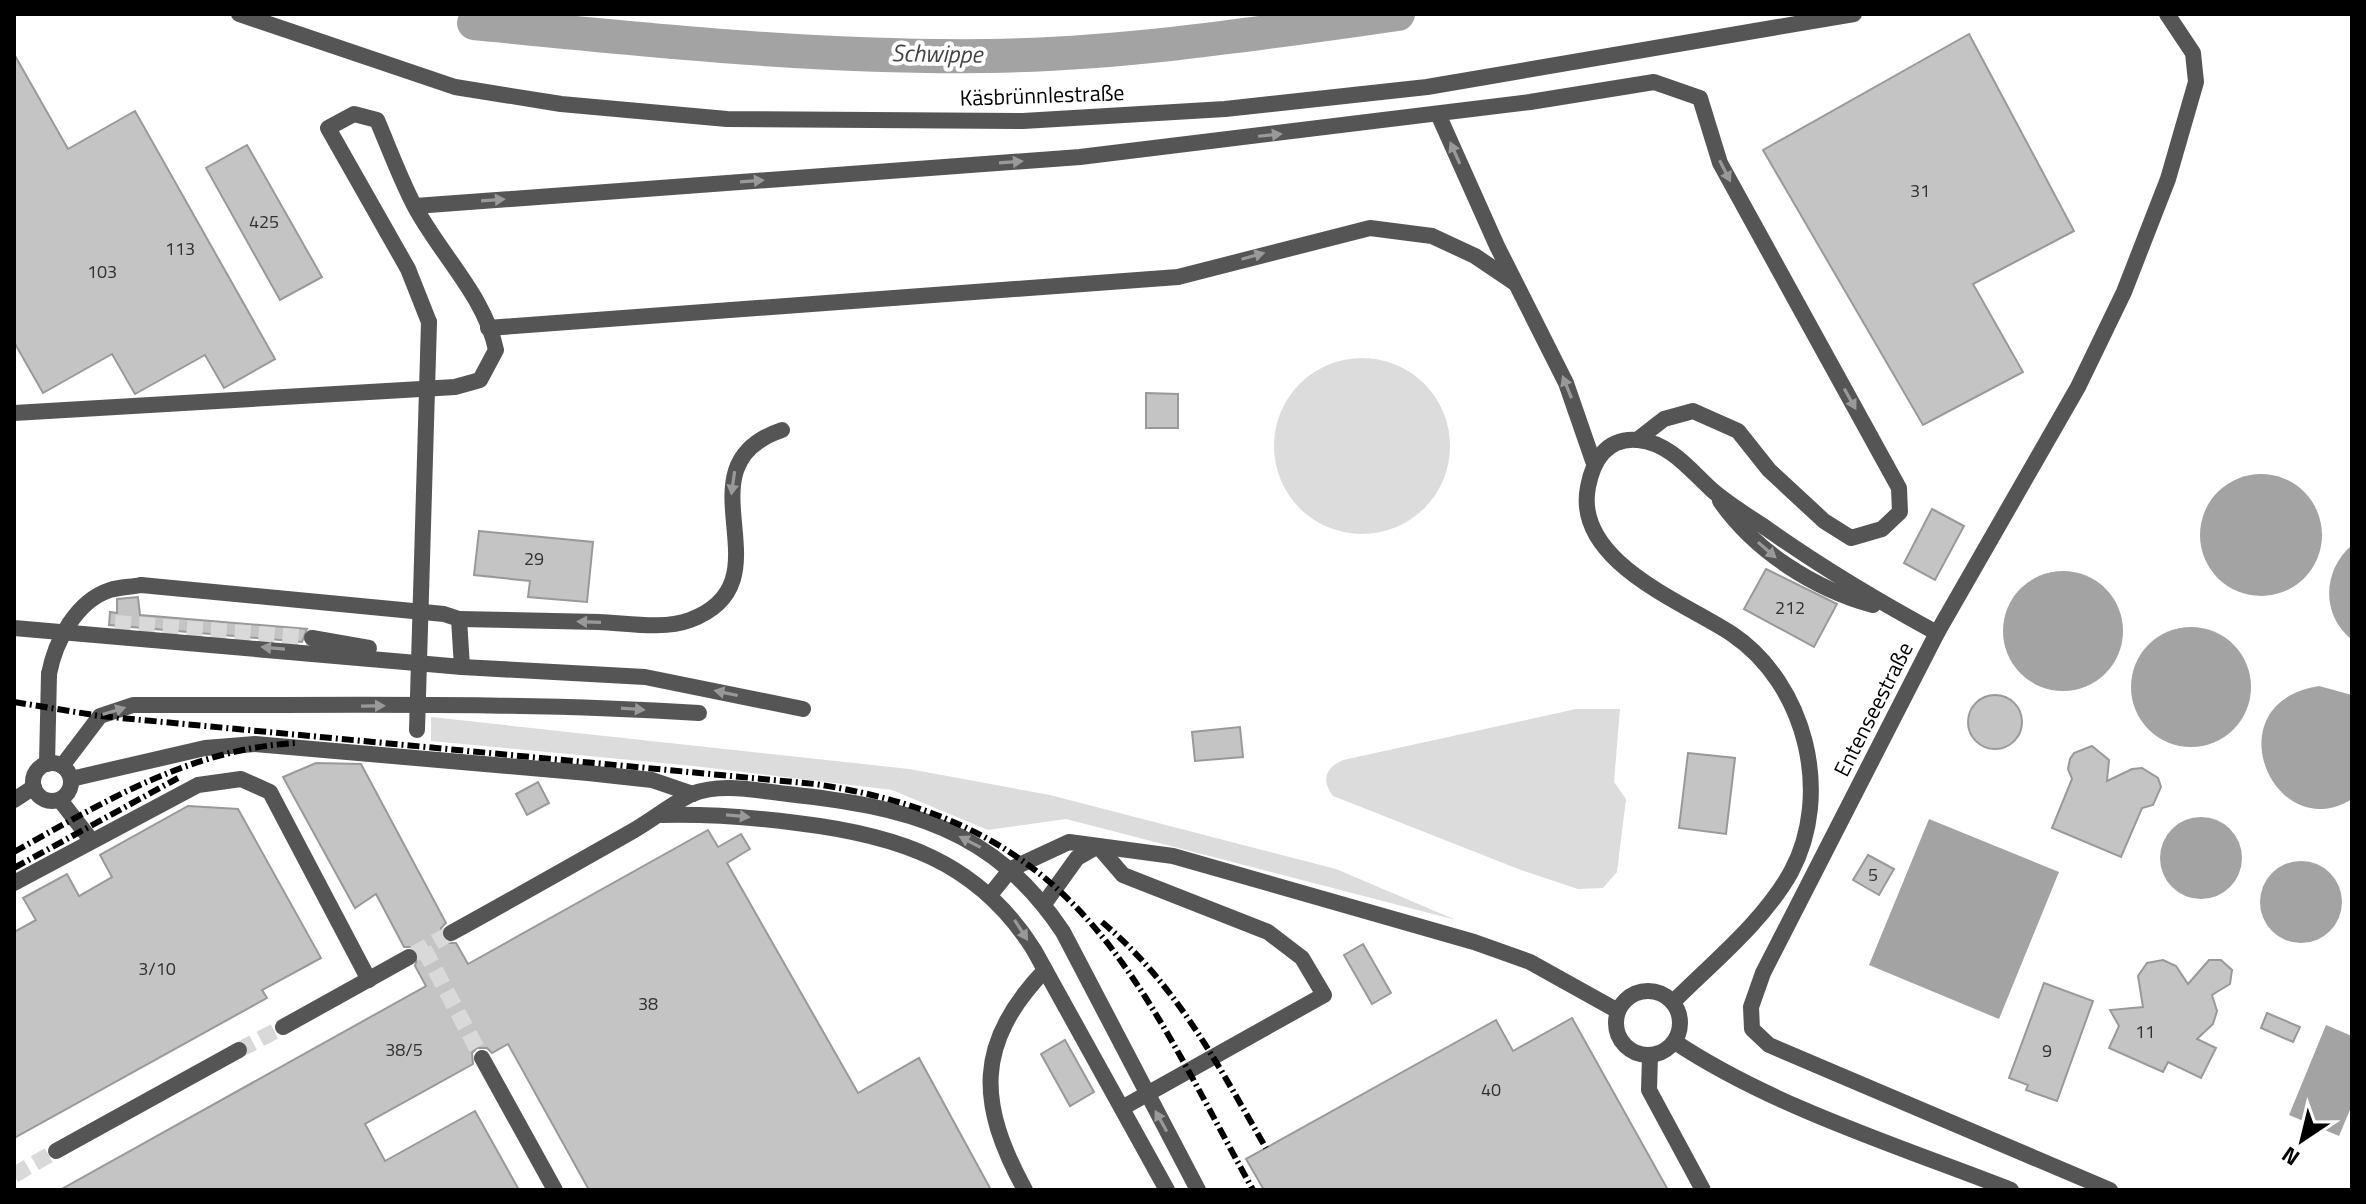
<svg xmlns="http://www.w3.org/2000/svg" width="2366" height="1204" viewBox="0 0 2366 1204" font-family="'Titillium Web',sans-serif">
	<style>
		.green { fill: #dcdcdc }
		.water { fill: #a3a3a3 }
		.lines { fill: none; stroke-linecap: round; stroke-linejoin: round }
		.river { stroke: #a3a3a3; stroke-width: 34 }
		.building { fill: #c4c4c4; stroke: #999; stroke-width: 2 }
		.street-tunnel { stroke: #d9d9d9; stroke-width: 16; stroke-dasharray: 16 8; stroke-linecap: butt }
		.street { stroke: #555; stroke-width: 16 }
		.rail { stroke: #000; stroke-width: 6; stroke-dasharray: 12 4 2 4; stroke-linecap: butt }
		.street-bridge { stroke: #555; stroke-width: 16 }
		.oneway { fill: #999 }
		.labels { text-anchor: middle; stroke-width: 8; stroke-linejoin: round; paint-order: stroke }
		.number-label { font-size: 18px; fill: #313131 }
		.street-label { font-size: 22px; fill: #000; stroke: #fff }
		.water-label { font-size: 24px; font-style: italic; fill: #444; stroke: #fff }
	</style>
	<rect width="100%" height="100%" fill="#fff"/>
	<g class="green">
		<circle cx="1362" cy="446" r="88"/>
		<path d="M1576,709H1620L1614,782L1626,799L1617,872L1603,888L1578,889L1521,870L1333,796C1321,781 1325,768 1343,760Z"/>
		<polygon points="431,717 909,769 1050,795 1336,869 1456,920 1066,819 988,830 892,790 693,766 431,741"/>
	</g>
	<g class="water">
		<circle cx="2261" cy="535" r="61"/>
		<path d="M2352,545V640C2321,615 2322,571 2352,545Z"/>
		<circle cx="2063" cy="631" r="60"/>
		<circle cx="2191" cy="687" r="60"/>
		<path d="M2319,686L2352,695V799C2274,848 2211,703 2319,686Z"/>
		<circle cx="2201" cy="858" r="41"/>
		<polygon points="1929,819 2059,872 1999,1019 1869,965"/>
		<circle cx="2301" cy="902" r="41"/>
		<polygon points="2326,1025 2352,1036 2352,1105 2339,1136 2289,1115"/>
	</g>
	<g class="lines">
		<path class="river" d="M474,23C645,40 816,58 988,56C1126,54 1262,33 1398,14"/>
	</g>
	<g class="building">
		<polygon points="1969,34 2074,231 1973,284 2023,372 1923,425 1763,150"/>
		<polygon points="14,54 68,149 135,111 275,359 224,388 205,355 135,394 112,354 43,393 14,342"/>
		<polygon points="247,145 322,277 280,300 206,168"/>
		<polygon points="1146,393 1178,394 1178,428 1146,428"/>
		<polygon points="1932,509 1964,526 1935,580 1904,563"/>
		<polygon points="479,531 593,542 587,602 528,597 530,581 474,575"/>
		<polygon points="1766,569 1837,604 1814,647 1744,609"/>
		<polygon points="138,597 140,615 307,629 302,642 109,625 110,612 117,613 117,599"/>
		<circle cx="1995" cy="722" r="27"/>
		<polygon points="1240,727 1243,757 1195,761 1192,732"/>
		<polygon points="2092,746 2109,760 2107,781 2132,769 2142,768 2158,778 2161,787 2153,805 2142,808 2121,857 2052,828 2072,779 2068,769 2070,759 2074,753"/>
		<polygon points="1688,753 1735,758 1726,834 1679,828"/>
		<polygon points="316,763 361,764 446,923 441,928 441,938 446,943 456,943 468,964 708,830 718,847 741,834 750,849 727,863 858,1093 919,1058 991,1190 589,1190 508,1044 492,1053 487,1048 477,1048 472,1053 473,1064 365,1124 385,1161 475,1111 519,1190 60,1190 426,986 415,966 419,952 414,947 404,947 376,894 355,908 283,777"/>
		<polygon points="538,782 549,803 527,815 516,794"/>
		<polygon points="188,806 238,809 321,958 262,990 267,998 14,1138 14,932 36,920 23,898 67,874 79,896 112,877 100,855"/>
		<polygon points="1868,855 1894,869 1879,895 1853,880"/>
		<polygon points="1363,944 1391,993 1372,1004 1344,955"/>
		<polygon points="2163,960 2176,966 2188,984 2209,960 2221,960 2232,970 2230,984 2212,995 2217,1011 2213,1024 2197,1039 2216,1048 2201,1078 2168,1062 2163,1072 2109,1048 2119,1026 2110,1010 2143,1007 2138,976 2147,963"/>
		<polygon points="2044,983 2093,1001 2057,1101 2026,1090 2028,1085 2009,1078"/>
		<polygon points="2267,1013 2300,1027 2293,1042 2261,1028"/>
		<polygon points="1572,1018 1668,1190 1264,1190 1246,1159 1496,1020 1513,1051"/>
		<polygon points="1065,1040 1094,1092 1070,1106 1041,1054"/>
	</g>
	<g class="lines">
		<g class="street-tunnel">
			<polyline points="115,623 312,638"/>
			<polyline points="424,949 482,1058"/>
			<polyline points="414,954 451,933"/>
			<polyline points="239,1050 283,1027"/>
			<polyline points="14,1175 56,1151"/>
		</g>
		<g class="street">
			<polyline points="239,14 455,87 561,104 727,119 1023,121 1225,109 1427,87 1854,14"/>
			<polyline points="1438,114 1497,246 1566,383 1593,461"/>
			<polyline points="415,206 1080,157 1530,102 1654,82 1700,98 1720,163 1899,488 1900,512 1882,529 1851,538 1824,521 1769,470 1738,431 1693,411 1664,419 1637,440"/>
			<polyline points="488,328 1178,277 1370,228 1432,236 1475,256 1515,283"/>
			<path d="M14,413L455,387L480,380L496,350C485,296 439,253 414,205C400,178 389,148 377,120L354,114L328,128L408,269L429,322"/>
			<path d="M1720,501C1755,551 1814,589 1873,605"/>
			<polyline points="141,585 444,614 459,619 462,667"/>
			<path d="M459,619C505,620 552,621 599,622C627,623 663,630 690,620C794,581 673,467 782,430"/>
			<polyline points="14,628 462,667 645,677 803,709"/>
			<polyline points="312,638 369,648"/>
			<circle cx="52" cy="782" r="19"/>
			<polyline points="47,764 49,674"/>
			<path d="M62,766L100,716L133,705C322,706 510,701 699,713"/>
			<polyline points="71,779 205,748 255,744 588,773 652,780 693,794"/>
			<polyline points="14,800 34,787"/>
			<polyline points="60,800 91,840"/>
			<path d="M662,815C708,814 751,817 797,823C898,835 978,861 1034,950L1167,1190"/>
			<polyline points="14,883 198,785 241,779 270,792 369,980"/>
			<polyline points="990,895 1011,869 1069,842 1173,856 1474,942 1530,962 1618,1011"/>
			<polyline points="1044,904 1077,858 1098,846 1123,875 1268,932 1302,958 1324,995 1122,1108"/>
			<path d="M451,933C511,900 571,866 631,832C651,821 671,804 692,794C722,782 758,791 788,794C906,807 993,827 1063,932L1198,1190"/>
			<circle cx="1648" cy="1023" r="32"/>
			<path d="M1673,1002C1713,962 1763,922 1791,872C1833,794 1806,684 1732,634C1686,603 1573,562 1588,487C1593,461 1606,437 1638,440C1670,443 1690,470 1712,490C1728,504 1748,516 1766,528C1821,567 1878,601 1937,633"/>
			<polyline points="283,1027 409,957"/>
			<path d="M1675,1042C1773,1107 1901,1147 2011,1190"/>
			<polyline points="1650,1056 1649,1090 1703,1190"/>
			<polyline points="482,1058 555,1190"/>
			<polyline points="56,1151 239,1050"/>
			<path d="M1025,1190C978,1104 974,1044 1045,970"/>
			<polyline points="2110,1190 1769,1045 1752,1029 1751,1007 1763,973 1937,633 2078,387 2124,292 2168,179 2196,82 2193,53 2167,14"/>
		</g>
		<g class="rail">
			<path d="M14,702L100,716L815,784C1082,824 1136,978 1253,1190"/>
			<path d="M14,852C104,802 190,749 296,743"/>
			<polyline points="14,868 178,778"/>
			<path d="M1102,922C1178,986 1217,1064 1266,1148"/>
		</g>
		<g class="street-bridge">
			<path d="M49,674C55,642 76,601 110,590C119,587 131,587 141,585"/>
			<polyline points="417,730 429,322"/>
		</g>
	</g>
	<defs><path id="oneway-solid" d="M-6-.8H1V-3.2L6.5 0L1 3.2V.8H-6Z" transform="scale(2)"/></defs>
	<g class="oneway">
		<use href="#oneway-solid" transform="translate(1270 135) rotate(-6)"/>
		<use href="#oneway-solid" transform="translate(1455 153) rotate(-114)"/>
		<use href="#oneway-solid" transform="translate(1011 162) rotate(-4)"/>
		<use href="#oneway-solid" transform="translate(1725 171) rotate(63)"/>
		<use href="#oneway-solid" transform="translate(752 181) rotate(-4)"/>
		<use href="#oneway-solid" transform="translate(493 200) rotate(-4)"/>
		<use href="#oneway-solid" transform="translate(1253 256) rotate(-16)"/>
		<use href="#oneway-solid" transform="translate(1567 387) rotate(-112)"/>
		<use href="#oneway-solid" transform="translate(1850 399) rotate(61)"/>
		<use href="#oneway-solid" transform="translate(733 483) rotate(98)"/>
		<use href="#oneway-solid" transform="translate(1767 550) rotate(41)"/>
		<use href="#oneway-solid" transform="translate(589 622) rotate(-178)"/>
		<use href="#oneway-solid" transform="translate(273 648) rotate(-175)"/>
		<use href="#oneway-solid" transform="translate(726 693) rotate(-168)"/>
		<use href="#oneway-solid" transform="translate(373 706) rotate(-1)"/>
		<use href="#oneway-solid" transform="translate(633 709) rotate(4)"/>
		<use href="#oneway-solid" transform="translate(114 711) rotate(-17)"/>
		<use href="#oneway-solid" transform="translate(738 816) rotate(5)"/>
		<use href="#oneway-solid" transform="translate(970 842) rotate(-153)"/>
		<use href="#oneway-solid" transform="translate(1021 930) rotate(57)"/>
		<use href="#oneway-solid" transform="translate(1161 1121) rotate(-119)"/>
	</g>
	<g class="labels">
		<g class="number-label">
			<text x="1920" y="197">31</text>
			<text x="264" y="228">425</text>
			<text x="180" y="255">113</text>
			<text x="102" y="278">103</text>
			<text x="534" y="565">29</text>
			<text x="1790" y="614">212</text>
			<text x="1873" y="881">5</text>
			<text x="157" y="975">3/10</text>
			<text x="648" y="1010">38</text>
			<text x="2145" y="1038">11</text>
			<text x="404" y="1056">38/5</text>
			<text x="2047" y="1057">9</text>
			<text x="1491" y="1096">40</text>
		</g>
		<g class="street-label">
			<text transform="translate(1042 95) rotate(-2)" y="8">Käsbrünnlestraße</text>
			<text transform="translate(1873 709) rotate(-63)" y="8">Entenseestraße</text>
		</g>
		<g class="water-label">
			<text transform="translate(937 54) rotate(1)" y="8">Schwippe</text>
		</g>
	</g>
	<rect width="2366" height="1204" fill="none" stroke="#000000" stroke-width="32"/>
	<g transform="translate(2302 1140) rotate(215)" stroke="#ffffff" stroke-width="6" paint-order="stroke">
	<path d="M0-6L14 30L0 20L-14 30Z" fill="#000000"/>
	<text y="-12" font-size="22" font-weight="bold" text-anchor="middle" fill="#000000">N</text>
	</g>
</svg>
